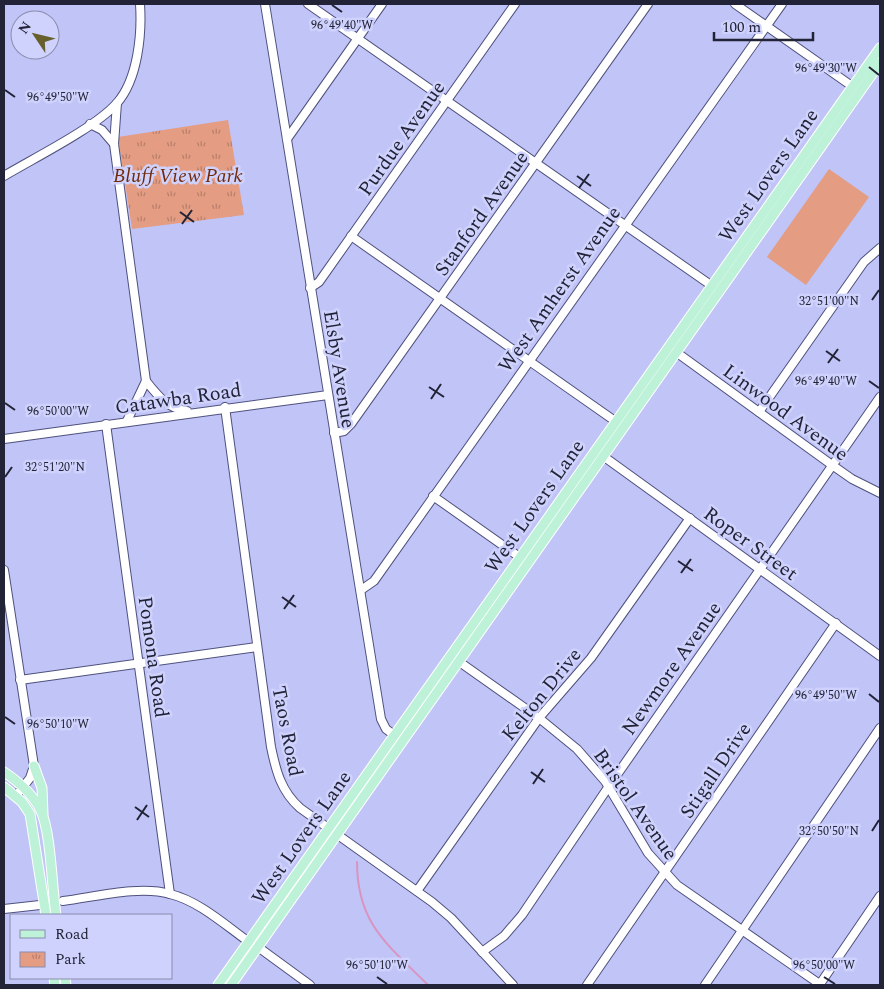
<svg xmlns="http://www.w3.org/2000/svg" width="884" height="989" viewBox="0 0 884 989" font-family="Spectral,serif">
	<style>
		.park { fill: url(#park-tufts) }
		.pitch { fill: #e49c82 }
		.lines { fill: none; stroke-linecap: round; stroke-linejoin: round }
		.stream { stroke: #da94c0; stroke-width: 2 }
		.minor-casing { stroke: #4f517d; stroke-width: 10 }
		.major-casing { stroke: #fff; stroke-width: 11 }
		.minor { stroke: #fff; stroke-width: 8 }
		.major { stroke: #bef2d8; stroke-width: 9 }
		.ticks { fill: none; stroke: #222336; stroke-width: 2 }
		.labels { text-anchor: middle; stroke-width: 5; stroke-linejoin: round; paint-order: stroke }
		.street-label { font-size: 20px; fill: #222336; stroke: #cfd2fc }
		.park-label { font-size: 20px; font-style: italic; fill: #702b0e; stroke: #cfd2fc }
		.ticks-label { font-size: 12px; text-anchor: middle; fill: #222336; stroke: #cfd2fc; stroke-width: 5; stroke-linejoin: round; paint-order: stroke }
	</style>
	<defs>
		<pattern id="park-tufts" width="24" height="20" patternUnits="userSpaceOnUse" patternTransform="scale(1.25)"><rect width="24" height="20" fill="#e49c82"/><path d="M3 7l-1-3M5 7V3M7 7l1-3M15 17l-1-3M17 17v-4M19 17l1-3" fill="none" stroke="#b87f6b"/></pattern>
	</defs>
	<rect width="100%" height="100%" fill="#c0c4f7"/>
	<polygon class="park" points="228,120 244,215 132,229 118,137"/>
	<polygon class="pitch" points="829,169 869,197 806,285 767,257"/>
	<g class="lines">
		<path class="stream" d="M357,862C357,924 388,945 428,985"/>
		<defs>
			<g id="minor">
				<polyline points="265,4 381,719 386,729 394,735"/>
				<polyline points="308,4 715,288"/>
				<polyline points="735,4 856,89"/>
				<polyline points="117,103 114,144 146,381 127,421"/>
				<polyline points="90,124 102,130 114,144"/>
				<polyline points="287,139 382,4"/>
				<path d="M4,176C34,158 95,128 117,103C138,79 142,34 140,4"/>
				<polyline points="351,236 615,421"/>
				<polyline points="310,288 319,282 515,4"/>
				<polyline points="676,352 832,465 852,479 880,493"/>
				<path d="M146,381C157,395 168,409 187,411"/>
				<path d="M225,407L271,747C276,771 281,791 300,808L432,902L451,918L513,985"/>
				<polyline points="759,412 864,262 880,248"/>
				<polyline points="106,424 170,894"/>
				<polyline points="334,433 344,431 351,424 648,4"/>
				<polyline points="4,439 328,395"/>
				<polyline points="603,456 880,656"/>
				<polyline points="433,496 528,563"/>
				<polyline points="4,570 34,766 30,778 16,796"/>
				<polyline points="361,590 374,581 782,4"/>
				<polyline points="451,656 539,718 577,749 605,781 648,853 677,885 821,985"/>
				<polyline points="20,680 257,647"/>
				<polyline points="417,891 539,718 591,658 690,518"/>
				<path d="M63,901C95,897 140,885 170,894C199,901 225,925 249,942"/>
				<polyline points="4,909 49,904"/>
				<polyline points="258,947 310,985"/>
				<polyline points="482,952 504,936 522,915 605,792 880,397"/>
				<polyline points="820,984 880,896"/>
				<polyline points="587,985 836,623"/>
				<polyline points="705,985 880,728"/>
			</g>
			<g id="major">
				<polyline points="34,766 42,788 43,814"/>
				<path d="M4,772C19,782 33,794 41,811C51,833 52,889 56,915"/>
				<polyline points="4,787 22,802 30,814 46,915"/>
				<polyline points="54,978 55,985"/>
				<polyline points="65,978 66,985"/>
				<polyline points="218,985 880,48"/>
				<polyline points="231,985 880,63"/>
			</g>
		</defs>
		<use href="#minor" class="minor-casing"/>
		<use href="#major" class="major-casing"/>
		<use href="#minor" class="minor"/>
		<use href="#major" class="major"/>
	</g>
	<path class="ticks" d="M332,5L342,12M869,67L879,75M5,90L15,97M577,176L591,186M579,188L589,174M180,212L194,222M182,224L192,210M872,300L879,290M826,351L840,361M828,363L838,349M869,381L879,388M429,387L444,397M431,399L441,384M5,403L15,410M5,477L12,467M678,561L693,571M681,573L691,559M282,597L296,607M284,609L294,595M869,694L879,702M5,717L15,724M531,772L545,782M533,784L543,769M135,807L149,817M137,820L147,805M872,831L879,820M377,977L387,984M824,977L835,984"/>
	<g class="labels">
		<g class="street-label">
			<text transform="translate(401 138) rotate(-55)" y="7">Purdue Avenue</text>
			<text transform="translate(768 175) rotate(-55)" y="7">West Lovers Lane</text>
			<text transform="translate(481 213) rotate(-55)" y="7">Stanford Avenue</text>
			<text transform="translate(559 289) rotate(-55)" y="7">West Amherst Avenue</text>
			<text transform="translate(340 369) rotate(81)" y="7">Elsby Avenue</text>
			<text transform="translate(178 398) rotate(-8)" y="7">Catawba Road</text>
			<text transform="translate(786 412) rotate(36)" y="7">Linwood Avenue</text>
			<text transform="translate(534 506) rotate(-55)" y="7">West Lovers Lane</text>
			<text transform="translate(751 543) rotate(36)" y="7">Roper Street</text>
			<text transform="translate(154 657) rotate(82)" y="7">Pomona Road</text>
			<text transform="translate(671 668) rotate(-55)" y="7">Newmore Avenue</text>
			<text transform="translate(541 694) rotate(-51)" y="7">Kelton Drive</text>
			<text transform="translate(288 731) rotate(79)" y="7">Taos Road</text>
			<text transform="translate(715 770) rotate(-56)" y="7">Stigall Drive</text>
			<text transform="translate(636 804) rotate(55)" y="7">Bristol Avenue</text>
			<text transform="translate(301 837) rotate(-55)" y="7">West Lovers Lane</text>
		</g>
		<g class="park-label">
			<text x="178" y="182">Bluff View Park</text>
		</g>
	</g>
	<g class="ticks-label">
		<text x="342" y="29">96°49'40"W</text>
		<text x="826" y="72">96°49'30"W</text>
		<text x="58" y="101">96°49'50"W</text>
		<text x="829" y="305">32°51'00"N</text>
		<text x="826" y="385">96°49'40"W</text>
		<text x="58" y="415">96°50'00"W</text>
		<text x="55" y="471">32°51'20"N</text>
		<text x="826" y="699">96°49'50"W</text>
		<text x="58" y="728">96°50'10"W</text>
		<text x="829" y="835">32°50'50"N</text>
		<text x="377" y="969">96°50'10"W</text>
		<text x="824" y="969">96°50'00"W</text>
	</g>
	<rect width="884" height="989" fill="none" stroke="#222336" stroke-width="10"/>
	<rect x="10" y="914" width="162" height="65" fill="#cfd2fc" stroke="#8a8cad"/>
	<rect x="20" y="930" width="25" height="8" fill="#bef2d8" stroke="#8a8cad"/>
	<text x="55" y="939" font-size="15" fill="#222336">Road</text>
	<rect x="20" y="952" width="25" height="15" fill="url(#park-tufts)" stroke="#8a8cad"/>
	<text x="55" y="964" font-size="15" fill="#222336">Park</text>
	<g transform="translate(35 35) rotate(305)"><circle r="24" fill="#cfd2fc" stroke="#8a8cad"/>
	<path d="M0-4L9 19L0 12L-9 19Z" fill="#675f2c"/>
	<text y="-8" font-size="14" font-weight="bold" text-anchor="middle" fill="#222336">N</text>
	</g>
	<path d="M714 32v8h99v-8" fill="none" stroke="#222336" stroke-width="2.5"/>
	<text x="722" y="32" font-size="15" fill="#222336" stroke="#cfd2fc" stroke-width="4" paint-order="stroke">100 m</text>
</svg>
